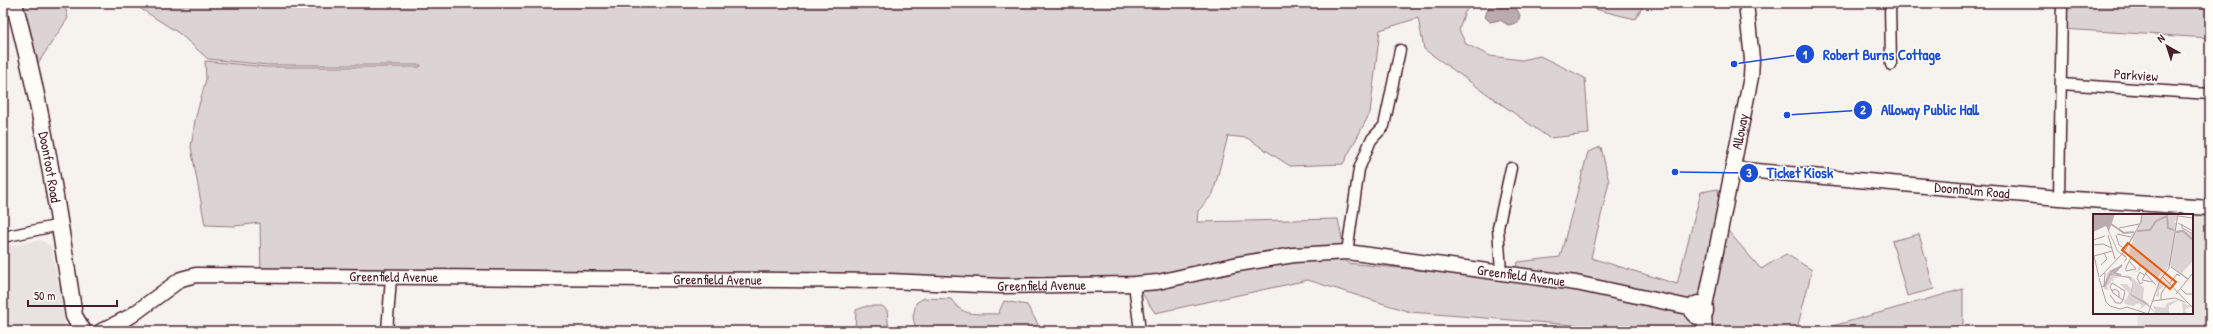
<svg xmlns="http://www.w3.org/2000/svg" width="2213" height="334" viewBox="0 0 2213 334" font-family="'Patrick Hand',sans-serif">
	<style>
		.built { fill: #e9e3e0 }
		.green { fill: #dcd4d2; stroke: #937a7e }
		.water { fill: #bbabac; stroke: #8e7378 }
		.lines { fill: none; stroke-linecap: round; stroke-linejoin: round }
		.street-casing { stroke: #4a1f2b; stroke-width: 13 }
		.secondary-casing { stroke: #4a1f2b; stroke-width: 17 }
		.primary-casing { stroke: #4a1f2b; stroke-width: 19 }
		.street { stroke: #fdfcf7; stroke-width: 10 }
		.secondary { stroke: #fdfcf7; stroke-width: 14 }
		.primary { stroke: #fdfcf7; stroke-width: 16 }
		.labels { text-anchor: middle; stroke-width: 3; stroke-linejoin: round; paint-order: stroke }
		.street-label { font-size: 14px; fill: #4a1f2b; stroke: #fdfcf7 }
		.inset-river { fill: none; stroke: #bbabac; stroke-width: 2 }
		.inset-road { fill: none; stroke: #b19ea1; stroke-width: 1 }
		.view { fill: #e8590c; fill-opacity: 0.15; stroke: #e8590c; stroke-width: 2 }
		.inset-edge { fill: none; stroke: #4a1f2b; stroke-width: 2 }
		.leader { fill: none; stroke: #1d4ed8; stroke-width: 1.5 }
		.callout-dot { fill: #1d4ed8; stroke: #fdfcf7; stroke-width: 1.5 }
		.mark-label { font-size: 12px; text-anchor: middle; font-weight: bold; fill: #fff }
		.callout-label { font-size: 15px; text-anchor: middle; font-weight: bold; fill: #1d4ed8; stroke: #fdfcf7; stroke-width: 3; stroke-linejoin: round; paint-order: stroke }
	</style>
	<rect width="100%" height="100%" fill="#f6f3ef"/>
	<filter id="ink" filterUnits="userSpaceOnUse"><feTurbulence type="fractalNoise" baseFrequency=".025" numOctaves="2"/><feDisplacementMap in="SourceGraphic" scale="8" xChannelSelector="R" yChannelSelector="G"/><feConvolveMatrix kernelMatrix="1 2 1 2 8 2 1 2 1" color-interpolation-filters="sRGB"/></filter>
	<g filter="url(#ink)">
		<g class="built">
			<polygon points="2147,204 2210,208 2210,331 2137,331 2139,313 2192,313 2192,215 2146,215"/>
			<polygon points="40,240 51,246 64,314 65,331 5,331 3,322 3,247"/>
		</g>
		<g class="green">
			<polygon points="15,3 64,3 68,18 34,69"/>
			<polygon points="132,3 1471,3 1464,14 1459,30 1466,44 1490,56 1522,60 1540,56 1585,78 1589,134 1549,138 1424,49 1418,18 1380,30 1370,113 1343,164 1290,166 1247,138 1228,136 1213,194 1198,211 1197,222 1338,219 1347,263 1510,279 1518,262 1560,257 1588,152 1601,147 1609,182 1591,258 1677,284 1701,192 1718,189 1722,224 1761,269 1786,254 1812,270 1798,325 1788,331 1628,331 1624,329 1410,312 1308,280 1155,313 1133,280 261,277 260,223 235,226 205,225 191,147 195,120 206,79 205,61 267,67 420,67 421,65 268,65 208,59 180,34"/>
			<polygon points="1570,3 1645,3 1635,19"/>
			<polygon points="2062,3 2210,3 2210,38 2061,29"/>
			<polygon points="1919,234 1934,289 1907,296 1892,241"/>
			<polygon points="1963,289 1963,331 1815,331"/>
			<path d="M924,298L951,299C963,318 977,313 998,314L1004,301L1027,305L1038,324L1031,331H913L915,326L913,317L916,303Z"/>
			<polygon points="867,306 882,306 887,310 889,331 855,331 856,310"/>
		</g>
		<polygon class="water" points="1490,3 1516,8 1520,15 1518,23 1508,25 1500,20 1490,22 1485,17"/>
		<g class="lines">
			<defs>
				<g id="street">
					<polyline points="1890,3 1891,65"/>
					<polyline points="2061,84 2210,94"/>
					<polyline points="2059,198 2062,3"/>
					<polyline points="3,237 60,225"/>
					<polyline points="1347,252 1359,169 1371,140 1384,126 1400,50"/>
					<polyline points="1501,272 1498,228 1511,168"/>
					<polyline points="1134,284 1140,331"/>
					<polyline points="387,331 391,278"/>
				</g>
				<g id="secondary">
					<path id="s1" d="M1734,169L2059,198L2210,208"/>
					<circle cx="1699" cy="310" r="7"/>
					<path id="s2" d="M1705,306L1751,77L1752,59L1746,3"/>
					<polyline points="1704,315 1705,331"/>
					<path id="s3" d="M101,331L131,316L181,279L196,275L889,281L1001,286L1134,284L1158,282L1238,264L1294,255L1347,252L1576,283L1693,308"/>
				</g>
				<g id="primary">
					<path id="s4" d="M14,3C42,106 58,211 74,316L83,331"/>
				</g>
			</defs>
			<use href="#street" class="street-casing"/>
			<use href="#secondary" class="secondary-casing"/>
			<use href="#primary" class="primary-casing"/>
			<use href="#street" class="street"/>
			<use href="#secondary" class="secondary"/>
			<use href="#primary" class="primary"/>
		</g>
	</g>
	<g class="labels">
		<g class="street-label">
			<text transform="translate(2136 75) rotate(4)" y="5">Parkview</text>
			<text dy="5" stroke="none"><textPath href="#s2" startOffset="178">Alloway</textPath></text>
			<text dy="5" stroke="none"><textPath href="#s4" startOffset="168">Doonfoot Road</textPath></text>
			<text dy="5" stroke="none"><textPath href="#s1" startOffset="239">Doonholm Road</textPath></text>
			<text dy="5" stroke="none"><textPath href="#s3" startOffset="1441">Greenfield Avenue</textPath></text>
			<text dy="5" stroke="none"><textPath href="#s3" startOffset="309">Greenfield Avenue</textPath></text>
			<text dy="5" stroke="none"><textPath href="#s3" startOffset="633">Greenfield Avenue</textPath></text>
			<text dy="5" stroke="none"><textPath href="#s3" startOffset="957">Greenfield Avenue</textPath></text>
		</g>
	</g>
	<g transform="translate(2093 214)">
		<rect width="100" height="100" fill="#f6f3ef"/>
		<path d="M49,0H85V5L81,8L84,9L83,17L89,15L100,21V47L89,59L100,70L76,51L71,58L66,55L68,59L65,63L73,70L66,76V83L63,82L66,67L64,69L59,58L49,53L46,57L40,59L45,56L46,51H50L36,40L40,25L35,31L39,20L44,17ZM22,53L18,59L22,61H17L27,63L20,64L21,66V68L18,66V69L14,72L16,76L11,75L14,59ZM32,61L37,62L51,74L50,85L57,91L38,80L39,67ZM27,70H34L38,75L37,81L54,91L45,96L49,92L46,89L40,92L32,90L31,85L33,86L36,79ZM84,86L97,92L92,96L94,100L90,99L89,88L84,87L76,92V100H68L64,97L66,100H63L60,92L72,94L74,89Z" fill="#dcd4d2"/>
		<path d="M0,0H22L16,17L25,37L33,42L34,45L29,51L18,60L37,63L40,71L38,80L54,89L63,100L54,91L37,81L40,70L36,64L17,61V57L30,50L33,44L24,37L13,12L0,18Z" fill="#bbabac"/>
		<path class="inset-river" d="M18,10L31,19L41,18M44,17L57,16L63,7L74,2L75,14L81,16M83,18L90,17L100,26M28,61L21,59L29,51M11,73L17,60"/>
		<path class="inset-road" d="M85,2L100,4M85,9L100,17M89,10V14L100,20M26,14L46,10M24,20L38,23M15,21L22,45M23,21L26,31L32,35M0,26L12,22M0,31L10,30L19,34M31,38L66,66M1,42L6,63M1,42L19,37M37,48L43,55L33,57V53L39,42M8,51L14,45L11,39M78,53L95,65M55,55L49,66L60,68M52,59L63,71M7,63L31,38L48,8L49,0M70,63L100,94M6,64L13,88L17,92L27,95L34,93L55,100M67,66L76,54L85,0M50,68L47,70L44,64L47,58L51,61M19,69L32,77L30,86L20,79L17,73ZM76,70L84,60L87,62M9,73L11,72L12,59M87,74L93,80H100M19,77L22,75L26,78V84M83,80L100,59M17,81L23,89H28L30,86M68,86V80L73,72M60,87L82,84L92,88M55,100L67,66"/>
		<path class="view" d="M35,29L83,68L77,75L29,36Z"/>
		<rect width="100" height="100" class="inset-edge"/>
	</g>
	<path class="leader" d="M1734 64L1805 54M1787 115L1863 110M1675 172L1749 173"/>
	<g class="callout-dot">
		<circle cx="1734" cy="64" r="4"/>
		<circle cx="1787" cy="115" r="4"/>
		<circle cx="1675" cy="172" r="4"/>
		<circle cx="1805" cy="54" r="10"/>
		<circle cx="1863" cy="110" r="10"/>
		<circle cx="1749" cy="173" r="10"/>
	</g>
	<g class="mark-label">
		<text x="1805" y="59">1</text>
		<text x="1863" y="114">2</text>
		<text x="1749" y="177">3</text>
	</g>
	<g class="callout-label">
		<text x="1882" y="60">Robert Burns Cottage</text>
		<text x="1930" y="115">Alloway Public Hall</text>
		<text x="1800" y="178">Ticket Kiosk</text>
	</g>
	<rect width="2213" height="334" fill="none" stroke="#fdfcf7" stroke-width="16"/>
	<rect x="8" y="8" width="2197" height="318" fill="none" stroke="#4a1f2b" stroke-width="1.5" filter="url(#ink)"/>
	<g transform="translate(2167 46) rotate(321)" stroke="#fdfcf7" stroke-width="3" paint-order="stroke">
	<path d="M0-3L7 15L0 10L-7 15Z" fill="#4a1f2b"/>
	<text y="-6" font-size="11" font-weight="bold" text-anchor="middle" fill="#4a1f2b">N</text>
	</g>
	<path d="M28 300v6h89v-6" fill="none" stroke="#4a1f2b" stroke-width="2"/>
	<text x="34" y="300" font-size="12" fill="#4a1f2b" stroke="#fdfcf7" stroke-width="3" paint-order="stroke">50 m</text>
</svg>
